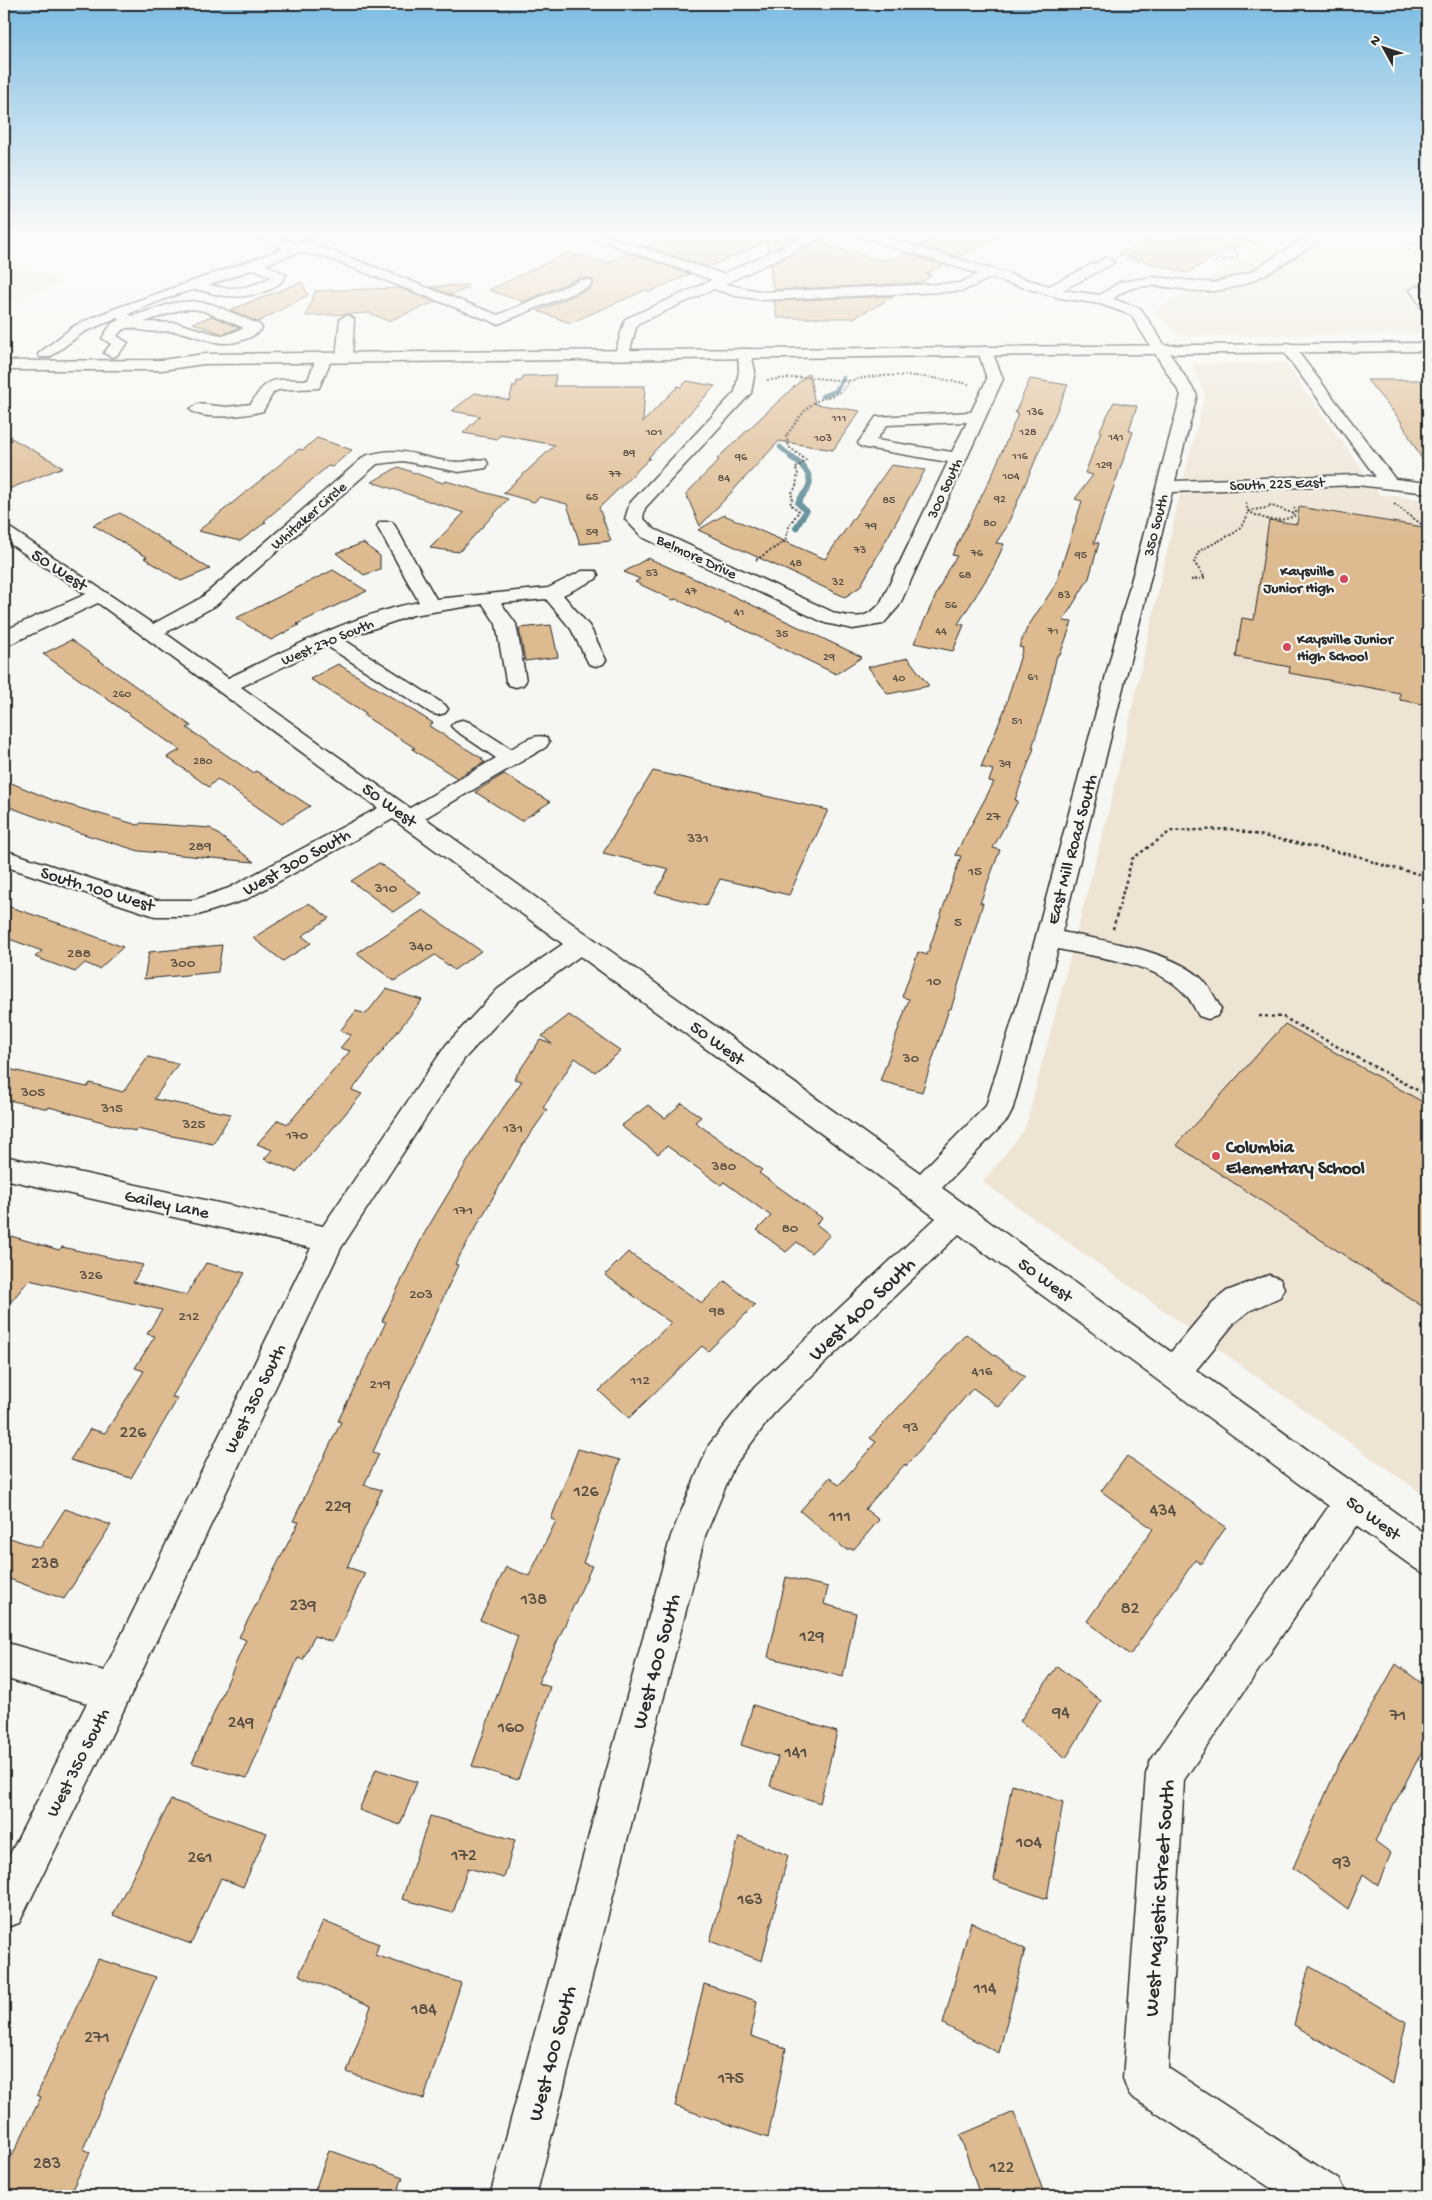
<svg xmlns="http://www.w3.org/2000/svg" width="1432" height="2200" viewBox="0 0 1432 2200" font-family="'Gochi Hand',sans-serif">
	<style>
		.built { fill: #eee4d4 }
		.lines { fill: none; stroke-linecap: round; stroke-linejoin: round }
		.stream-far1 { stroke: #5b8994; stroke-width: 4.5 }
		.stream { stroke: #5b8994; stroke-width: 6 }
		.building { fill: #ddba8f; stroke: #2b2b2b }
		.minor-casing { stroke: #2b2b2b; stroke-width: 3 }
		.major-casing { stroke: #2b2b2b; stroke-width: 3 }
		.path-far1 { stroke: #2b2b2b; stroke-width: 2; stroke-dasharray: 2 2; stroke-linecap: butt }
		.path { stroke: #2b2b2b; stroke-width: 2.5; stroke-dasharray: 3 3; stroke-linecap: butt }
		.minor { fill: #f6f6f2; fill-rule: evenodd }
		.major { fill: #f6f6f2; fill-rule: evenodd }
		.poi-dot { fill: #d1495b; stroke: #f6f6f2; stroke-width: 2 }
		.labels { text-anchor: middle; stroke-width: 4.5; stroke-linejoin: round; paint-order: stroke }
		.far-number-label { font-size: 12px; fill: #584f44 }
		.far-street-label { font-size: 15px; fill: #2b2b2b; stroke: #f6f6f2 }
		.far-poi-label { font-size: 15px; font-weight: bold; fill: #2b2b2b; stroke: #f6f6f2; text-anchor: end }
		.number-label { font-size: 15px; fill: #584f44 }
		.street-label { font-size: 18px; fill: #2b2b2b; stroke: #f6f6f2 }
		.poi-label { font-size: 18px; font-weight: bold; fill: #2b2b2b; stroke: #f6f6f2; text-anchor: start }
		.near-number-label { font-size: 18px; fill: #584f44 }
		.near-street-label { font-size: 21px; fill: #2b2b2b; stroke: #f6f6f2 }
	</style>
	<rect width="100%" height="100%" fill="#f6f6f2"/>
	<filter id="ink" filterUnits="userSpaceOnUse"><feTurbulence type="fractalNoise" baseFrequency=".02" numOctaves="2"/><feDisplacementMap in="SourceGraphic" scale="10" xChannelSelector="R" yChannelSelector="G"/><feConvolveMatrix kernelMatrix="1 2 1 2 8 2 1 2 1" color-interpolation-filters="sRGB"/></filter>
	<g filter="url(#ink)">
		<g class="built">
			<polygon points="1190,235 1428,235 1428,334 1180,336 1153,312 1253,252"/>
			<polygon points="4,257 62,283 4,302"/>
			<polygon points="1285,363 1380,494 1428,500 1428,1498 983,1182 1025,1129 1113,794 1180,493 1205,395 1192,364"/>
		</g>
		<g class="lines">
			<g class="stream-far1">
				<polyline points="822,396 836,391 843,378"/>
				<polyline points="780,447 793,458"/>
			</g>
			<path class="stream" d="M791,457C801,464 816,476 807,490C804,494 800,498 798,503L806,511L796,528"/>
		</g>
		<g class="building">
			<polygon points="673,235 794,235 800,237 768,252 767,242 708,267 646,247"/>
			<polygon points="939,235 1003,235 959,257 919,245"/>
			<polygon points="1153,235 1252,235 1187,273 1119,254"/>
			<polygon points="817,242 877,260 891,260 905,253 944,265 926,274 932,276 919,283 773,290 770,265"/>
			<polygon points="569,252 606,263 630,253 690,274 649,292 646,290 570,323 538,311 591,288 594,282 590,278 579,278 523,302 489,290"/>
			<polygon points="302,282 308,295 258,322 230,310"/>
			<polygon points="467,285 468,288 451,295 430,287"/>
			<polygon points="399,288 435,302 388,321 370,313 306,316 315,291"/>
			<polygon points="895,296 854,318 777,318 774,301"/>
			<polygon points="212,316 239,328 223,334 193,323"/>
			<polygon points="809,373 815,404 860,411 833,450 779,441 700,526 686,494 719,460 717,459 723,453"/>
			<polygon points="556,375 554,386 645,386 643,422 678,386 681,387 687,381 715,386 648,458 650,458 599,508 611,541 580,544 567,504 540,497 534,502 503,493 555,445 500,435 497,439 463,433 480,416 452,411 475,393 509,400 513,386 516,386 517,381 522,381 523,376"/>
			<polygon points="1030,379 1068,385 1006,528 996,543 1004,544 994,567 958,624 964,625 953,651 914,643 947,571 957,556 952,555 991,477 1018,414 1015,413"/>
			<polygon points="1367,380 1428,380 1428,470 1400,420"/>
			<polygon points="1114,402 1137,406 1129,430 1133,432 1094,543 1099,543 1089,578 1063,621 1072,622 1060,655 1057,655 1046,704 1032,748 1034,748 1015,800 1018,801 993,848 1000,850 980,903 983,903 951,1009 949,1009 922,1092 880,1081 909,999 902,997 918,952 927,955 961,856 955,855 994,782 989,781 993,770 981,767 1004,711 1023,648 1019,647 1027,628 1056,584 1082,501 1075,499 1093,475 1085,473 1101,432 1099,432"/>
			<polygon points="4,434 31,449 63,467 4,491"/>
			<polygon points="317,438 352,450 332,467 328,466 264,521 266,522 240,541 198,531 299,449 303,450"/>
			<polygon points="891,465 925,470 860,587 845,597 698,530 724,515 825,559"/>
			<polygon points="398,467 443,483 446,481 508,499 459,552 430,548 464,513 372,482"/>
			<polygon points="1299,507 1423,527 1425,539 1428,540 1428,705 1400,700 1400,693 1289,673 1290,667 1236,657 1242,618 1254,620 1269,520 1297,524"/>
			<polygon points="120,513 210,569 181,581 144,558 147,557 93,525"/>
			<polygon points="363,543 380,556 380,569 364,575 336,553"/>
			<polygon points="648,558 731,595 862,657 836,674 728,622 726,623 676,599 673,600 635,582 640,579 624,572"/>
			<polygon points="333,570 367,591 297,624 299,625 271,640 236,618"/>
			<polygon points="551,625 558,657 525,661 519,628"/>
			<polygon points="71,640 191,726 187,728 253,773 256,771 310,806 282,824 217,779 209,787 167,757 180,750 43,654"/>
			<polygon points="908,658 929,686 888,694 868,667"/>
			<polygon points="338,664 433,723 429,726 483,759 481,760 485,762 457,778 412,749 415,748 363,715 366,713 310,679"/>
			<polygon points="653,771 828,810 789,895 720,879 706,906 655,893 669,869 603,853"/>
			<polygon points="504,774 550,802 521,821 475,792"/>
			<polygon points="4,780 55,801 138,825 141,823 210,828 254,862 139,851 77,832 4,805"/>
			<polygon points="379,863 421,893 393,912 351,881"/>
			<polygon points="309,903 329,918 302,936 311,943 283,961 253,938"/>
			<polygon points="4,905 70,927 123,947 99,969 85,963 75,972 35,957 42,951 4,937"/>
			<polygon points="423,910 481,951 454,970 435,955 394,981 357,953"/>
			<polygon points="222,945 218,972 144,979 149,952"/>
			<polygon points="386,989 422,1000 352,1090 362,1094 296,1172 264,1159 272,1150 257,1144 278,1120 288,1124 350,1051 340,1048 351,1035 340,1031 356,1011 366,1014"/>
			<polygon points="569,1015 621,1051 595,1072 575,1058 543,1108 547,1110 524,1143 455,1264 458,1265 373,1452 379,1454 364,1485 382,1490 347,1567 365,1573 332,1642 314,1636 303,1660 298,1658 247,1778 192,1763 246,1640 239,1637 299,1522 293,1521 341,1422 338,1421 386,1322 382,1321 424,1234 476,1147 522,1081 514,1079 540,1040 552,1044 542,1036"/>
			<polygon points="1285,1024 1428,1105 1428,1310 1176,1145"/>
			<polygon points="148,1057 178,1064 154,1099 231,1114 213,1144 136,1129 135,1131 49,1107 48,1109 4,1099 4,1068 87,1087 90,1083 123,1092"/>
			<polygon points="682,1103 701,1117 695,1122 762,1170 759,1173 822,1218 816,1224 830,1235 811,1253 797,1242 786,1252 757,1230 771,1216 724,1182 721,1185 667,1146 658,1154 621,1126 648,1105 665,1118"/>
			<polygon points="4,1234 59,1250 62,1247 143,1265 133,1282 186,1295 206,1263 245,1273 172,1397 178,1398 131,1478 70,1460 90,1429 105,1433 144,1371 135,1368 155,1336 147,1334 162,1310 29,1280 4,1310"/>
			<polygon points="628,1252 702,1303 725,1281 755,1305 708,1351 702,1346 629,1418 599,1391 671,1323 605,1275"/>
			<polygon points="966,1334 1025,1377 999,1407 973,1388 906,1466 905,1464 865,1509 879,1520 854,1549 845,1549 800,1511 830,1477 839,1485 876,1442 870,1438"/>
			<polygon points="578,1449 620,1460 583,1563 592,1566 538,1683 550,1687 518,1780 472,1766 518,1636 480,1620 506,1567 529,1576 556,1521 551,1519"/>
			<polygon points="1127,1456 1226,1527 1201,1564 1195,1560 1130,1655 1087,1621 1153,1529 1101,1491"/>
			<polygon points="65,1509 111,1525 64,1599 4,1577 4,1536 40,1548"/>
			<polygon points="786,1577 828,1587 824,1604 856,1613 843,1677 768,1657"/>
			<polygon points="1396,1664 1428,1688 1428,1740 1375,1841 1391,1853 1378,1885 1363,1874 1348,1909 1293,1868 1337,1768"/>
			<polygon points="1057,1666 1101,1701 1066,1758 1020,1721"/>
			<polygon points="753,1705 837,1732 820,1803 770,1786 778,1757 741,1745"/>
			<polygon points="376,1769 417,1782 400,1825 359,1810"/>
			<polygon points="1012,1784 1063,1802 1047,1899 994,1880"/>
			<polygon points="171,1800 267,1833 243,1887 221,1878 191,1944 113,1915"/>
			<polygon points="430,1816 515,1840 504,1878 468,1868 453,1913 402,1899"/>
			<polygon points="739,1837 788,1855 762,1961 710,1941"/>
			<polygon points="323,1921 379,1944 375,1955 461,1983 424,2099 347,2072 371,2006 299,1975"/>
			<polygon points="971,1922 1025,1949 999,2053 943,2024"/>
			<polygon points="98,1959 156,1977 83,2149 90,2152 69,2196 4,2196 4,2172 41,2097 37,2095"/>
			<polygon points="1309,1966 1406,2022 1393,2084 1294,2025"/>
			<polygon points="704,1984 757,2001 751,2036 786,2048 768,2138 675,2106"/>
			<polygon points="1014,2112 1045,2196 980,2196 960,2135"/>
			<polygon points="329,2150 403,2177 396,2196 313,2196"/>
		</g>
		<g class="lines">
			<defs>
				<g id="minor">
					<path d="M254,235H272L297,244L323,235H342L314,247L333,251L498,315L580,280H590L592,283L590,286L498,324L325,257L299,252L266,264L286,275C276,295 239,299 219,295C212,294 201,289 193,290C171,295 149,306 128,314L133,316L173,303L192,301L212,304L260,325L262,328C258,334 249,338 243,340C218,349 202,336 179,332C168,330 158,333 147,331C134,330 127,322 117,336L128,343L116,356L111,357L104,353L111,344L102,338L112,323L120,320L117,318L84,332L50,357H40L38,354L74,326L111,310L283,249ZM254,269L271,277C250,288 233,291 209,285ZM192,309L204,311L244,328L223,336L177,323L144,322L180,310Z"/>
					<path d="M584,235H604L723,274L809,235H827L725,284L764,292L960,283L978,274L856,235H877L1049,286L1107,257L1114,261L1112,264L1063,290L1100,295L1120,282L1153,277L1213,283L1251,272L1304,238H1314L1316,241L1314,244C1283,264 1251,288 1213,291C1178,294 1144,273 1113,299L1141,309L1197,395L1175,481L1357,475L1376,477L1280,347L1287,343L1292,344L1395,479L1428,483V493L1357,485L1172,492L1062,932C1100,940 1175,951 1203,980C1210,988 1216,999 1221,1009L1217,1016L1208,1019L1199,1016C1194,1008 1191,999 1184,993C1157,963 1095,957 1058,949L1012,1111L1008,1119L942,1188L1171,1352L1213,1302L1227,1291L1269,1275L1280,1279L1284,1288L1280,1297L1249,1311L1235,1322L1196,1370L1428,1536V1575L1416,1569L1356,1526L1184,1780L1168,2068L1339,2180L1346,2196H1283L1129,2095L1123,2079L1146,1774L1151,1760L1329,1506L959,1234L777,1409L734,1466L705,1536L536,2196H490L671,1536L709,1445L755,1387L936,1218L580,956L516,1003L464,1059L341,1248L126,1705L19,1923L4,1928V1866L87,1703L4,1678V1642L104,1671L311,1248L4,1179V1156L323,1226L446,1045L498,989L563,944L393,819L245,900L195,916H155L4,866V850L156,900H194L229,888L378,808L98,603L4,647V632L12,627L86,594L4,540V527L10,528L153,624L201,598L365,456C408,443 420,461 459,462C468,462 476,458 486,460L488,464L486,468L459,472L403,461L377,464L215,606L165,633L228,678C290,649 351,615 419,602L377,526L380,522H392L395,526L436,599L548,588L582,571H596L598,575L596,579L563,595L590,627L606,660L603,664L596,666L589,664L571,629L546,599L501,603L516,624L526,681L523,685L516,687L509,685L506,681L496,624L483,604L413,615L343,639L445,705L448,709L445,713L438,715L431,713L327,646L241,687L410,808L496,758L455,730L451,726L455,722L462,720L469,722L511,749C523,742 532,734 546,737L549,742L546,747L425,818L920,1173L986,1106L1021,992L1181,395L1131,315L1100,304L1060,298L991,278L963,291L764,300L736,296L714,289L637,324L629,354L627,357H617L615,354L625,319L712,280Z"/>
					<polygon points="1417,286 1422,287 1428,296 1428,310 1423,309 1410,290"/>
					<polygon points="347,315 354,319 352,358 344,362 336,358 340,319"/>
					<path d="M985,347L992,351L1003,379L899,606L883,624L853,629L825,623L642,537L625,519L630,503L735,392L739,371L738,352L740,349H750L755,371L751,393L645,508L643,518L654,529L837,614C857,618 866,619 880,604L948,462L866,448L860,446L858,443L876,417L971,412L987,379L978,351ZM967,422L952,452L876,440L887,425Z"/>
					<path d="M324,353L332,358L319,388L278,390L273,393L263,411C249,415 199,422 190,409L198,404L227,407L251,404C268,374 276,380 308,380L316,358Z"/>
				</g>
				<polygon id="major" points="1428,343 1428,351 204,364 162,370 4,370 4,361 162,360 204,354"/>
			</defs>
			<use href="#minor" class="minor-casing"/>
			<use href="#major" class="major-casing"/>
			<g class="path-far1">
				<polyline points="1186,235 1230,246 1239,256 1230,261"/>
				<polyline points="1230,237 1264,245"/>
				<polyline points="1402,244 1428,243"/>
				<polyline points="1409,249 1428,248"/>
				<polyline points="1414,254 1428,253"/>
				<polyline points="1126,259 1140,262"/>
				<polyline points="1215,261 1234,258"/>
				<polyline points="767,380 803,377 848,381"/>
				<path d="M1246,503L1248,511C1263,520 1278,523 1294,516L1296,512L1294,508"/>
				<polyline points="1394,504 1428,529"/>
				<polyline points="1269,505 1295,514"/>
				<path d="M756,560L785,541L789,526L799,511L790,504L793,498L791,494L796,487L798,472L795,469L806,460L789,447L786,436C795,424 804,408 817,401C830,394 843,397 848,381C892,371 926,376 969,384"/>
				<polyline points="1191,580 1205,578 1194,562 1199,551 1236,532 1246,520 1248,511 1271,507"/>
			</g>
			<g class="path">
				<polyline points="1113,929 1132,859 1171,831 1231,829 1361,857 1381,865 1428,876"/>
				<polyline points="1259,1016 1283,1017 1428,1096"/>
			</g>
			<use href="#minor" class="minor"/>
			<use href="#major" class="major"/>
		</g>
	</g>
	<linearGradient id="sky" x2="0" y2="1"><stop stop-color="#7cbce2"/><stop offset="0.43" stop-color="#fbfbf9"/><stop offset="1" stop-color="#fbfbf9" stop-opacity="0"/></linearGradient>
	<rect width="1432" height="543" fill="url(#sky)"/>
	<g class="poi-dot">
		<circle cx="1344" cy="579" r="5"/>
		<circle cx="1287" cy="647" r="5"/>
		<circle cx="1216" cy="1156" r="5"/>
	</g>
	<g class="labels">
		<g class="far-number-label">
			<text x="1035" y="415">136</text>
			<text x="839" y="421">111</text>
			<text x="654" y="435">101</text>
			<text x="1028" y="435">128</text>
			<text x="1116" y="440">141</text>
			<text x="823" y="441">103</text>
			<text x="629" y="456">89</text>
			<text x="1020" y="459">116</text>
			<text x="741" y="460">96</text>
			<text x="1104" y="468">129</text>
			<text x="615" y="477">77</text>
			<text x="1011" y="479">104</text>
			<text x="724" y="481">84</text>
			<text x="592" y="500">65</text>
			<text x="1000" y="502">92</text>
			<text x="889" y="503">85</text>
			<text x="990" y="526">80</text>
			<text x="871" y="529">79</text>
			<text x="592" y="535">59</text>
			<text x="860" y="553">73</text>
			<text x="977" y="556">76</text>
			<text x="1081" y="558">95</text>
			<text x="796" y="566">48</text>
			<text x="652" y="576">53</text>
			<text x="965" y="578">68</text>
			<text x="838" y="585">32</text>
			<text x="691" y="594">47</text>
			<text x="1064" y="598">83</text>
			<text x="951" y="608">56</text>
			<text x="739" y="615">41</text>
			<text x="941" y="634">44</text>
			<text x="1053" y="634">71</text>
			<text x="782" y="637">35</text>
			<text x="829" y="660">29</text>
			<text x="1033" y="680">61</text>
			<text x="899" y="681">40</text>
			<text x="122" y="697">260</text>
			<text x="1017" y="724">51</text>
			<text x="203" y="764">280</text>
			<text x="1005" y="767">39</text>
		</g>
		<g class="far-street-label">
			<text transform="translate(1277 483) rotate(-2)" y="5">South 225 East</text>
			<text transform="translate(944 488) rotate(-65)" y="5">300 South</text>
			<text transform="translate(308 515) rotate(-41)" y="5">Whitaker Circle</text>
			<text transform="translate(1155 525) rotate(-76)" y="5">350 South</text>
			<text transform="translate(697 556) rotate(25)" y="5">Belmore Drive</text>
			<text transform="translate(327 641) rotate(-23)" y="5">West 270 South</text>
		</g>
		<g class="far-poi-label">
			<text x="1334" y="575">Kaysville<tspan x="1334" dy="17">Junior High</tspan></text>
			<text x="1297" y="643" text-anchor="start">Kaysville Junior<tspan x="1297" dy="17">High School</tspan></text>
		</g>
		<g class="number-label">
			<text x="993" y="820">27</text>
			<text x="698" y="842">331</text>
			<text x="200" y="850">289</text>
			<text x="975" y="875">15</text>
			<text x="386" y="892">310</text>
			<text x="958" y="926">5</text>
			<text x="421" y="950">340</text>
			<text x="79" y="957">288</text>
			<text x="183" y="967">300</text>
			<text x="934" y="985">10</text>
			<text x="911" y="1062">30</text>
			<text x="33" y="1096">305</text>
			<text x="112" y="1112">315</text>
			<text x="194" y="1128">325</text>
			<text x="513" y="1132">131</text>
			<text x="297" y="1139">170</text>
			<text x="724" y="1170">380</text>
			<text x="463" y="1214">171</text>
			<text x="790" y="1232">80</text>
			<text x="91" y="1279">326</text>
			<text x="421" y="1298">203</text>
			<text x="717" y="1315">98</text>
			<text x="189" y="1320">212</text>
			<text x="982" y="1375">416</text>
			<text x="640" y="1384">112</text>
			<text x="380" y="1388">219</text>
			<text x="911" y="1431">93</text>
		</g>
		<g class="street-label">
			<text transform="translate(60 569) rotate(33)" y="6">50 West</text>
			<text transform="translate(390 804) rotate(36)" y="6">50 West</text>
			<text transform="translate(1071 849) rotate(-75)" y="6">East Mill Road South</text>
			<text transform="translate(296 861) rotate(-29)" y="6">West 300 South</text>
			<text transform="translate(98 888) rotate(17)" y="6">South 100 West</text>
			<text transform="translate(718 1042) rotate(36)" y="6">50 West</text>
			<text transform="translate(167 1203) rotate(12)" y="6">Gailey Lane</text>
			<text transform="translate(1046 1279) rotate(36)" y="6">50 West</text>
			<text transform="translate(254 1398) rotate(-64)" y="6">West 350 South</text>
			<text transform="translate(1374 1517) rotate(36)" y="6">50 West</text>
			<text transform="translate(77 1762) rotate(-63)" y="6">West 350 South</text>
		</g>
		<g class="poi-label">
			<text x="1226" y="1152">Columbia<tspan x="1226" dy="21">Elementary School</tspan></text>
		</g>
		<g class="near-number-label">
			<text x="133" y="1437">226</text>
			<text x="586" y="1496">126</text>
			<text x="338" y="1511">229</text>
			<text x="1163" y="1515">434</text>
			<text x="840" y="1521">111</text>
			<text x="45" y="1568">238</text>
			<text x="534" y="1604">138</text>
			<text x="303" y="1610">239</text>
			<text x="1130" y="1613">82</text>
			<text x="812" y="1641">129</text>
			<text x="1061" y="1717">94</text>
			<text x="1398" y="1720">71</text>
			<text x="241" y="1727">249</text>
			<text x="511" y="1732">160</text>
			<text x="796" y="1757">141</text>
			<text x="1029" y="1847">104</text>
			<text x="464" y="1860">172</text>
			<text x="200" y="1862">261</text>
			<text x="1342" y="1867">93</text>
			<text x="750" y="1904">163</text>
			<text x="985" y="1993">114</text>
			<text x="424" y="2014">184</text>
			<text x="97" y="2042">271</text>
			<text x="731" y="2083">175</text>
			<text x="47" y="2168">283</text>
			<text x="1002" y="2172">122</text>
		</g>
		<g class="near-street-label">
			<text transform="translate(861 1308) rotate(-44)" y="7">West 400 South</text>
			<text transform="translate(655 1661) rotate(-75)" y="7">West 400 South</text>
			<text transform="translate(1158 1898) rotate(-86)" y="7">West Majestic Street South</text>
			<text transform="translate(551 2053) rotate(-75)" y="7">West 400 South</text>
		</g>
	</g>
	<rect width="1432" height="2200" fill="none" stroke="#f6f6f2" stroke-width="20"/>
	<rect x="10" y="10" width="1412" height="2180" fill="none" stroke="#2b2b2b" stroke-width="2" filter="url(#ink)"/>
	<g transform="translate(1384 48) rotate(310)" stroke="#f6f6f2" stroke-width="4" paint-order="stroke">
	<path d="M0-4L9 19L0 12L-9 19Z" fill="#2b2b2b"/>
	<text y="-8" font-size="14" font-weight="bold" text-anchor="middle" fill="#2b2b2b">N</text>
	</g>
</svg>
